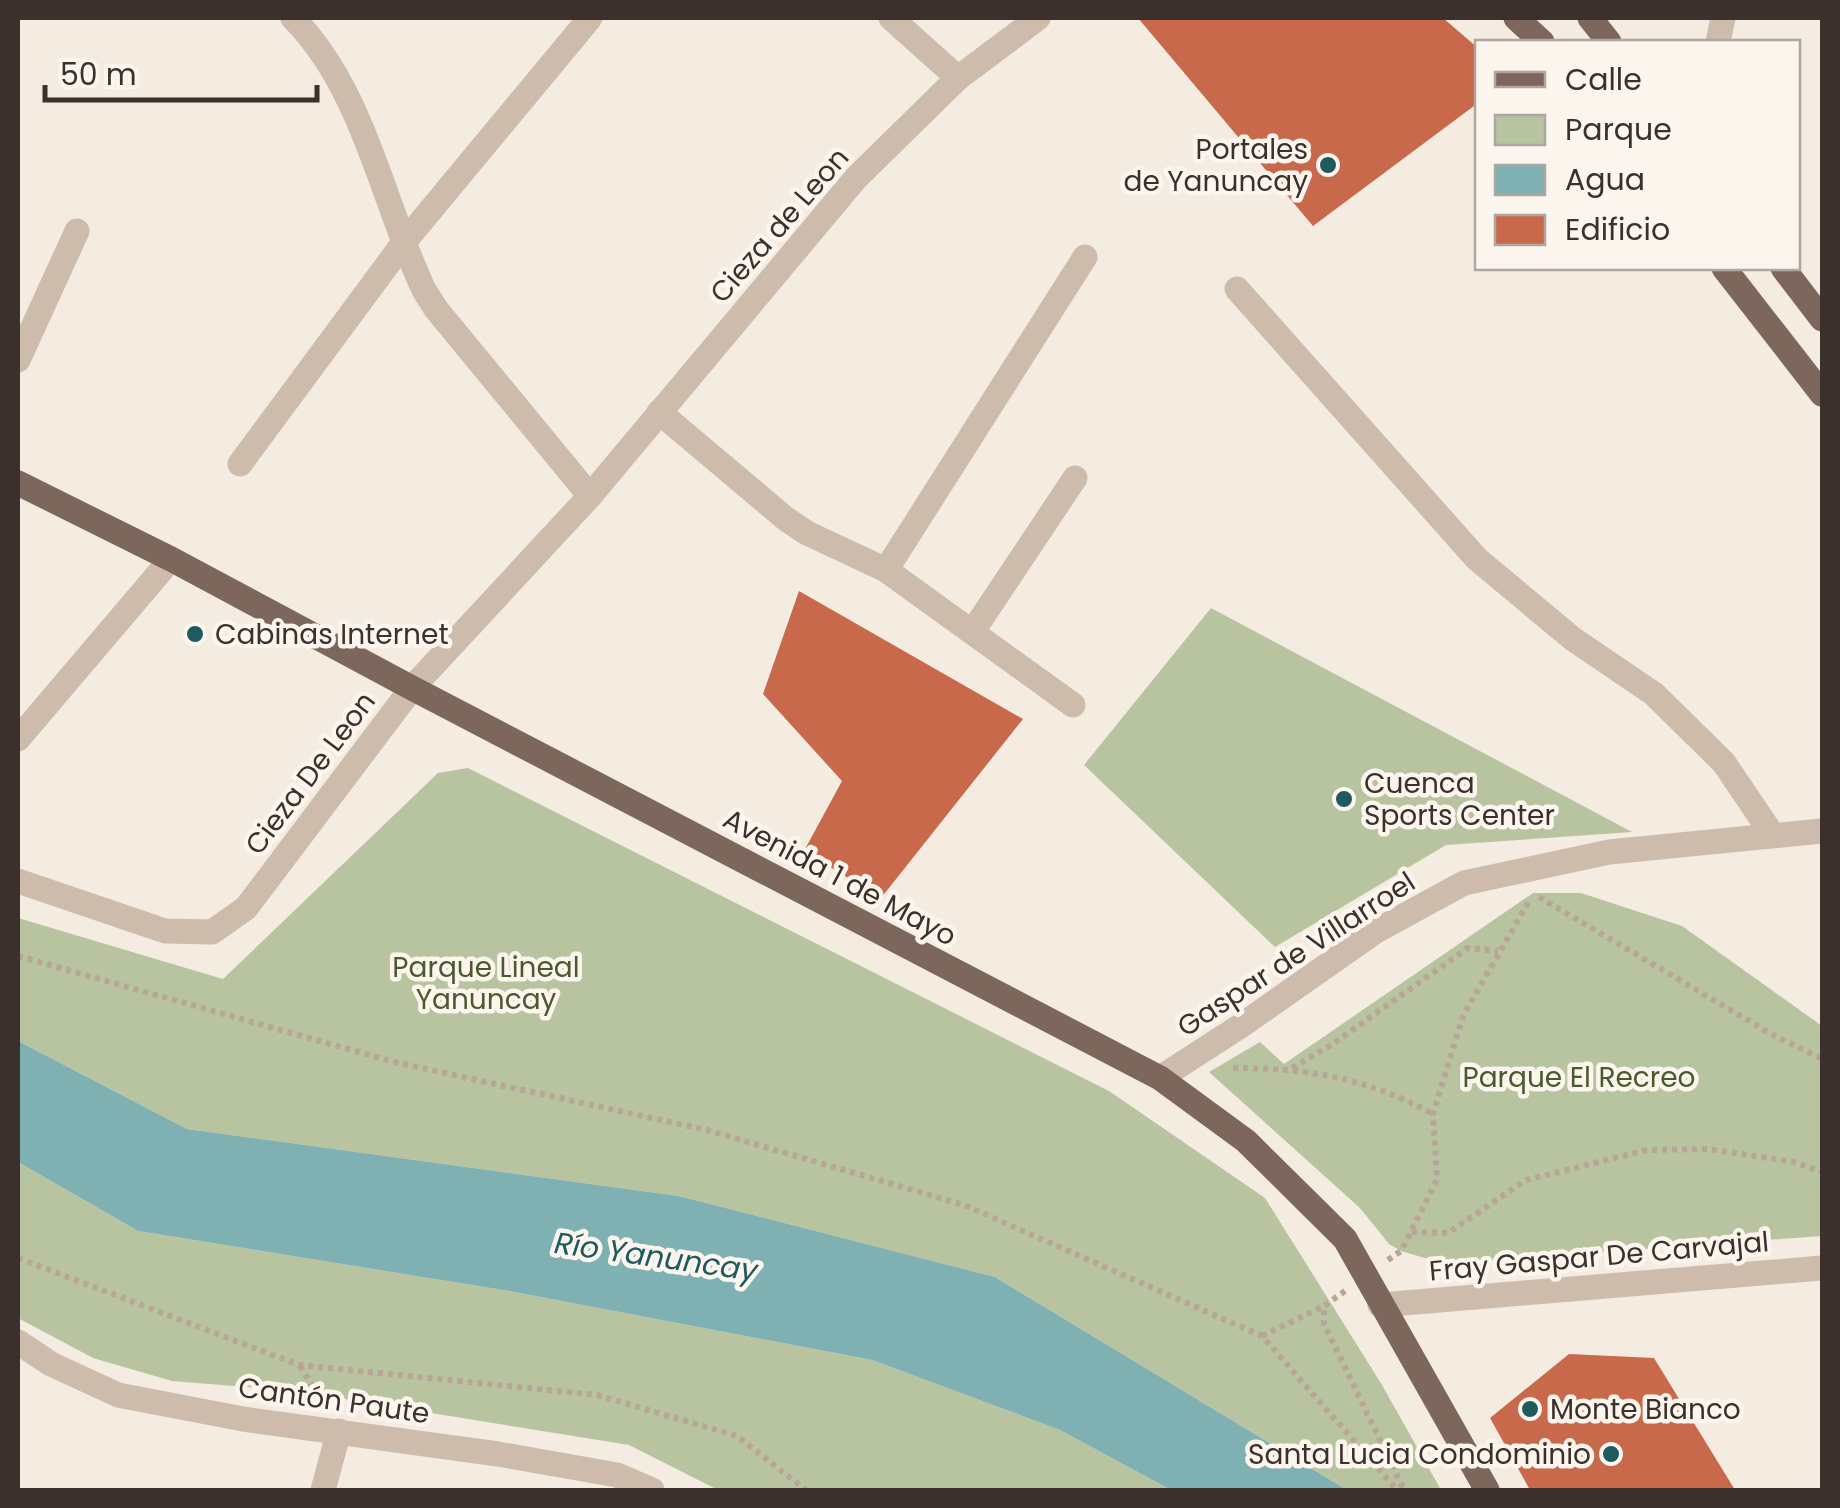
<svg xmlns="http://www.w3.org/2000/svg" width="1840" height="1508" viewBox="0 0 1840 1508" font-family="Poppins,sans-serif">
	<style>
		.green { fill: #b8c4a0 }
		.water { fill: #7fb0b2 }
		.building { fill: #c8694b }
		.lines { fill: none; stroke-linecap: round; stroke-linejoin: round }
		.path { stroke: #b9a596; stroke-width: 6; stroke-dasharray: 5 5; stroke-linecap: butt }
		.minor { stroke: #cdbbac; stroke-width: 25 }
		.major { stroke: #7d675c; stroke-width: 25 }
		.poi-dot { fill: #1f5a5e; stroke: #fbf5ee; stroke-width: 4 }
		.labels { text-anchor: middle; stroke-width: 9; stroke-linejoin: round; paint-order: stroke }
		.poi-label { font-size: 28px; fill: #3b302b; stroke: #fbf5ee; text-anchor: start }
		.street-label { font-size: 28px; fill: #3b302b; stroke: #fbf5ee }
		.park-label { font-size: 28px; fill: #4a5a2e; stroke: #fbf5ee }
		.water-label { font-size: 30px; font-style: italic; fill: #1f5a5e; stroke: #fbf5ee }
	</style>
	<rect width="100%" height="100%" fill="#f4ebe1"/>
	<g class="green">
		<polygon points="1211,608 1632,832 1446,845 1275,947 1084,765"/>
		<polygon points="468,768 1109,1091 1265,1198 1382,1385 1441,1490 1347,1490 995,1277 679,1196 187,1129 18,1041 18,918 223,979 438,773"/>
		<polygon points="1533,893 1581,893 1682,926 1822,1026 1822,1236 1445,1264 1401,1251 1389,1244 1360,1208 1209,1072 1260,1042 1284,1064"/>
		<polygon points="18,1162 138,1231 509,1291 872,1360 1060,1430 1171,1490 718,1490 629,1445 295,1391 172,1381 93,1358 18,1318"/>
	</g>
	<polygon class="water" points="18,1041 187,1129 679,1196 995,1277 1347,1490 1171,1490 1060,1430 872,1360 509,1291 138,1231 18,1162"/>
	<g class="building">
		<polygon points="1138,18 1443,18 1478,48 1478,103 1313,226"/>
		<polygon points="799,591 1023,719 881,898 804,851 842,781 763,694"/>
		<polygon points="1569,1354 1654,1358 1735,1490 1530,1490 1490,1418"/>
	</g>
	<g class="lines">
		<g class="path">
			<polyline points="1539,897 1773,1035 1822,1059"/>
			<polyline points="18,956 394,1062 707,1130 964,1205 1262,1336 1397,1490"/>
			<path d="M1233,1068C1308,1068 1367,1078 1433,1114"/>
			<polyline points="1292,1068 1331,1045 1468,948 1498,951"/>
			<polyline points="1412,1232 1448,1233 1526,1180 1647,1150 1708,1149 1794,1162 1822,1172"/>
			<polyline points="18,1258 299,1365 597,1395 737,1436 806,1490"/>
			<polyline points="1388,1260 1401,1251 1437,1180 1433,1114 1463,1016 1529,901"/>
			<polyline points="1345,1291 1324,1306 1324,1324 1404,1490"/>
			<polyline points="1262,1336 1324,1306"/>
			<polyline points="300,1366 322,1402"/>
		</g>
		<g class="minor">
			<path d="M293,18C364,90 382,201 424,290L436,309L590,496"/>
			<polyline points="891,18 958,78"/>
			<polyline points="1718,42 1723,18"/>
			<polyline points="1237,289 1477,559 1573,639 1654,694 1724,763 1772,834"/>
			<polyline points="18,360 77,231"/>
			<polyline points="659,412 786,519 807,533 886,570 1073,705"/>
			<polyline points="240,464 405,241 590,18"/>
			<polyline points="886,570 1085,257"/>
			<polyline points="973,631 1075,478"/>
			<polyline points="18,739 171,559"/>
			<polyline points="18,881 165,931 212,932 246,908 412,688 590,496 856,178 958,78 1038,18"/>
			<polyline points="1160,1078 1242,1025 1376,931 1464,883 1609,852 1822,831"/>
			<polyline points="1380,1305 1822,1268"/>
			<polyline points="18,1342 51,1364 118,1395 243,1419 498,1454 617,1475 652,1490"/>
			<polyline points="323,1490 339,1431"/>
		</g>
		<g class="major">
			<polyline points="1516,18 1542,42"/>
			<polyline points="1590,18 1609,42"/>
			<polyline points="1724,268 1822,394"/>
			<polyline points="1783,268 1822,319"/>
			<polyline points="18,483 171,559 412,688 1160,1078 1246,1141 1345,1239 1487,1490"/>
		</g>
	</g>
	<g class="poi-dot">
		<circle cx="1328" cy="165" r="10"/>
		<circle cx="195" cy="634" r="10"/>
		<circle cx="1344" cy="799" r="10"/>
		<circle cx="1530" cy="1409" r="10"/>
		<circle cx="1611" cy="1454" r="10"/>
	</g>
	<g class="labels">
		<g class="poi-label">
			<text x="1308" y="159" text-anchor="end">Portales<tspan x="1308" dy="32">de Yanuncay</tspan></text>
			<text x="215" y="644">Cabinas Internet</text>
			<text x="1364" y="793">Cuenca<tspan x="1364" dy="32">Sports Center</tspan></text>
			<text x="1550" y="1419">Monte Bianco</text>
			<text x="1591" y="1464" text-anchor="end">Santa Lucia Condominio</text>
		</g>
		<g class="street-label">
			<text transform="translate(779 225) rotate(-49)" y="10">Cieza de Leon</text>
			<text transform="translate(310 773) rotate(-53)" y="10">Cieza De Leon</text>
			<text transform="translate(840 877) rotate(28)" y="10">Avenida 1 de Mayo</text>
			<text transform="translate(1296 954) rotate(-33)" y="10">Gaspar de Villarroel</text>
			<text transform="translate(1599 1256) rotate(-5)" y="10">Fray Gaspar De Carvajal</text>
			<text transform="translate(334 1400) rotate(8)" y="10">Cantón Paute</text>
		</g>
		<g class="park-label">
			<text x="486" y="977">Parque Lineal<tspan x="486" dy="32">Yanuncay</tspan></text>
			<text x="1579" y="1087">Parque El Recreo</text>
		</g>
		<g class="water-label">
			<text transform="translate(656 1257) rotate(8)" y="10">Río Yanuncay</text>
		</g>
	</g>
	<rect width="1840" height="1508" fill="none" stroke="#3b302b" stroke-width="40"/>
	<rect x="1475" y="40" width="325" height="230" fill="#fbf5ee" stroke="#aea6a0" stroke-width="2.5"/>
	<rect x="1495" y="72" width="50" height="15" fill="#7d675c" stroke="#aea6a0" stroke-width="2.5"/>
	<text x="1565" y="90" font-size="30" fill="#3b302b">Calle</text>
	<rect x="1495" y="115" width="50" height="30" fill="#b8c4a0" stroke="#aea6a0" stroke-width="2.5"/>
	<text x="1565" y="140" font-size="30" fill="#3b302b">Parque</text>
	<rect x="1495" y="165" width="50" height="30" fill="#7fb0b2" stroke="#aea6a0" stroke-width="2.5"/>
	<text x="1565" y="190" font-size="30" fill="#3b302b">Agua</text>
	<rect x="1495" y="215" width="50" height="30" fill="#c8694b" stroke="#aea6a0" stroke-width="2.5"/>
	<text x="1565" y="240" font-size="30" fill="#3b302b">Edificio</text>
	<path d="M45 85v15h272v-15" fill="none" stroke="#3b302b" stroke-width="5"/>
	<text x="60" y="85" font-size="30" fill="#3b302b" stroke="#fbf5ee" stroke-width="8" paint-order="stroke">50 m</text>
</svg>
